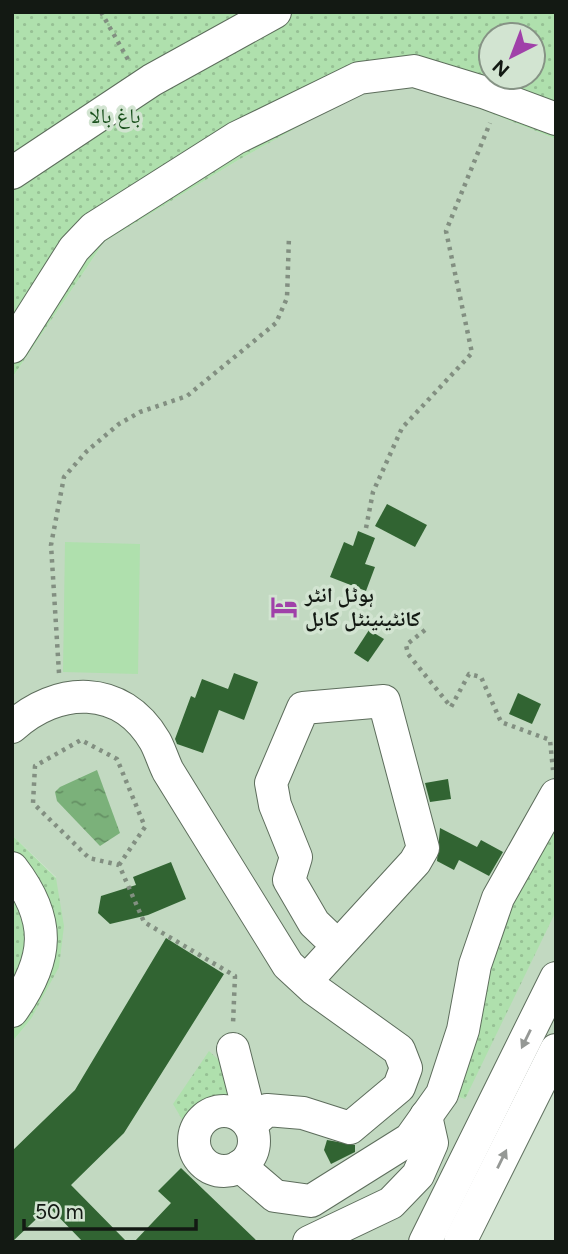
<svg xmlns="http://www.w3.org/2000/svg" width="568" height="1254" viewBox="0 0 568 1254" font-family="Figtree,'Noto Naskh Arabic',sans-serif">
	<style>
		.built { fill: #c2d9c1 }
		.green { fill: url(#green-dots); fill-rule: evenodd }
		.pitch { fill: #afe0ad }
		.water { fill: url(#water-ripples) }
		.building { fill: #316432 }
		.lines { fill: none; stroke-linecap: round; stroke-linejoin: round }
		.minor-casing { stroke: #5d6d5c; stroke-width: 34 }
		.path { stroke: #828f81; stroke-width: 4.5; stroke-dasharray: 3.5 5; stroke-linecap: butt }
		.minor { stroke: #fff; stroke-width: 32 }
		.oneway { fill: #959895 }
		.labels { text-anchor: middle; stroke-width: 7; stroke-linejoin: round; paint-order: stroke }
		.park-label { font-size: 21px; fill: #19501c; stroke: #d2e4d1 }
		.poi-label { font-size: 21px; font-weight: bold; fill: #131913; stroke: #d2e4d1; text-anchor: start }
	</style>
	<defs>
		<pattern id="green-dots" width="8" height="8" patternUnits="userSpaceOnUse" patternTransform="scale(1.75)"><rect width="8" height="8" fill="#afe0ad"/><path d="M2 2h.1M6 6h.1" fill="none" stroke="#96c094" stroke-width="1.8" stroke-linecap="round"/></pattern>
		<pattern id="water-ripples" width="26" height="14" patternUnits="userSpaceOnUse" patternTransform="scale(1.75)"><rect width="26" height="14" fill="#7bb17a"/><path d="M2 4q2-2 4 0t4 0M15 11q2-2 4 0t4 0" fill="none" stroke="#648f63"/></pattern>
	</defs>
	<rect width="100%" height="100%" fill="#d2e4d1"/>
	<polygon class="built" points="384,87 412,88 450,97 556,139 556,1050 460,1242 12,1242 12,1042 31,1019 56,877 12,835 12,378 104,242 240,159 361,91"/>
	<g class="green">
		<path d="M12,12H556V139L450,97L412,88L384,87L361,92L240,159L104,242L12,378ZM491,35H533V77H491Z"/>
		<polygon points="556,816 556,911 465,1099 451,1094 483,948"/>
		<polygon points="12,835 56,878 64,926 59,967 31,1019 12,1042"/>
		<polygon points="209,1051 221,1062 228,1095 204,1102 183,1121 173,1104"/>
	</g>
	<polygon class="pitch" points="65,542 140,544 138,674 63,672"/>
	<polygon class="water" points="97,770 120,833 100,846 57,801 55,792 60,787"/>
	<g class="building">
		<polygon points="387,504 427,525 415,547 375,526"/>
		<polygon points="358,531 375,538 365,564 375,567 366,591 330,577 344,542 353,546"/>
		<polygon points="369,630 384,639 368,662 354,653"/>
		<polygon points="234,673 258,682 244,720 219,710 203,753 177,744 175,739 191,696 195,698 202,679 228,689"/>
		<polygon points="518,693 541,704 532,724 509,714"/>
		<polygon points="448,779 451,799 430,802 425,783"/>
		<polygon points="440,828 477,847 481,840 503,852 489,876 459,860 454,870 437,861"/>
		<polygon points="171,862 186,899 148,915 110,924 98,913 101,896 136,885 133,877"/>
		<polygon points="166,938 224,974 124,1133 71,1185 127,1242 83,1242 49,1207 12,1242 12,1151 75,1090"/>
		<polygon points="327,1140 355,1145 355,1152 331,1164 324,1150"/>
		<polygon points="181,1168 258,1242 134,1242 171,1203 158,1191"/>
	</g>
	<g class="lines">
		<defs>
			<g id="minor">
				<polyline points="12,173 152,80 275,12"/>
				<polyline points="12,347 74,249 94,228 236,138 359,78 414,71 486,93 556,119"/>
				<path d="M12,727C57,686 121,683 155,741C160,750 163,761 168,771L288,965L314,989L399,1050L406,1068L399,1087L350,1128L303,1113L267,1110L250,1125"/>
				<path d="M12,868C52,920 49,959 12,1011"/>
				<polyline points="306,981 415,862 423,848 384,701 303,708 271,783 275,805 296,857 289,880 314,923 338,946"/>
				<polyline points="233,1049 246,1100 244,1118"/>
				<circle cx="224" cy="1141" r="30"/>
				<polyline points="240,1166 275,1196 311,1201 410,1139 442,1094 463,1030 475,965 498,898 556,795"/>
				<polyline points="309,1242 391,1203 418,1175 432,1143 426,1116"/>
				<polyline points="425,1242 556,978"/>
				<polyline points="460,1242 556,1050"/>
			</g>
		</defs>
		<use href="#minor" class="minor-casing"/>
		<g class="path">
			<polyline points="101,12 130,63"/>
			<polyline points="366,528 373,492 402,428 472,353 446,231 490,123"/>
			<polyline points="425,630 406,645 408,654 451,707 469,674 481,677 501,722 550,740 553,770"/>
			<polyline points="59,673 51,545 64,477 87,451 119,424 140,412 187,396 276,323 287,298 289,236"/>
			<polyline points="119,865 145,827 117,759 81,740 35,766 33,803 89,858 119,865 144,922 235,976 233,1024"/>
		</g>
		<use href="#minor" class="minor"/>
	</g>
	<defs><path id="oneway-solid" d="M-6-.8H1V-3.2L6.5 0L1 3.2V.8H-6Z" transform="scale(1.75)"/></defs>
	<g class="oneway">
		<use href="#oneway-solid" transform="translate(526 1039) rotate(116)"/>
		<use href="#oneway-solid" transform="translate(502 1159) rotate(-64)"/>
	</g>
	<defs>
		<symbol id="hotel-bare" viewBox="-9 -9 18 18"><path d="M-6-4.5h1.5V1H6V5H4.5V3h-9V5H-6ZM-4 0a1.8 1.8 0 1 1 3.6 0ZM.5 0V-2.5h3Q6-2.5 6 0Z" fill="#a041a9" stroke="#d2e4d1" stroke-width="2.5" paint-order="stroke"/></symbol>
	</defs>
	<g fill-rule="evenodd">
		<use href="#hotel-bare" x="265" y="588" width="38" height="38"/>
	</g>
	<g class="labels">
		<g class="park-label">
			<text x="115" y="123">باغ بالا</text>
		</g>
		<g class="poi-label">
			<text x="305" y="602">ہوٹل انٹر<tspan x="305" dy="24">کانٹینینٹل کابل</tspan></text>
		</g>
	</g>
	<rect width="568" height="1254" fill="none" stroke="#131913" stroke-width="28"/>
	<g transform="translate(512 56) rotate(222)"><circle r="33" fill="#d2e4d1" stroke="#869385" stroke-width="2"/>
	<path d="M0-5L12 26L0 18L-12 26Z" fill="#a041a9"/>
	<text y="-10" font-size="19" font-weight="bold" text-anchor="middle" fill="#131913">N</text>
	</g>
	<path d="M24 1219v10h172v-10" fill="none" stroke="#131913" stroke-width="3.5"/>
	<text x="35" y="1219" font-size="21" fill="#131913" stroke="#d2e4d1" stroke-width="5" paint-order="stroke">50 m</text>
</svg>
